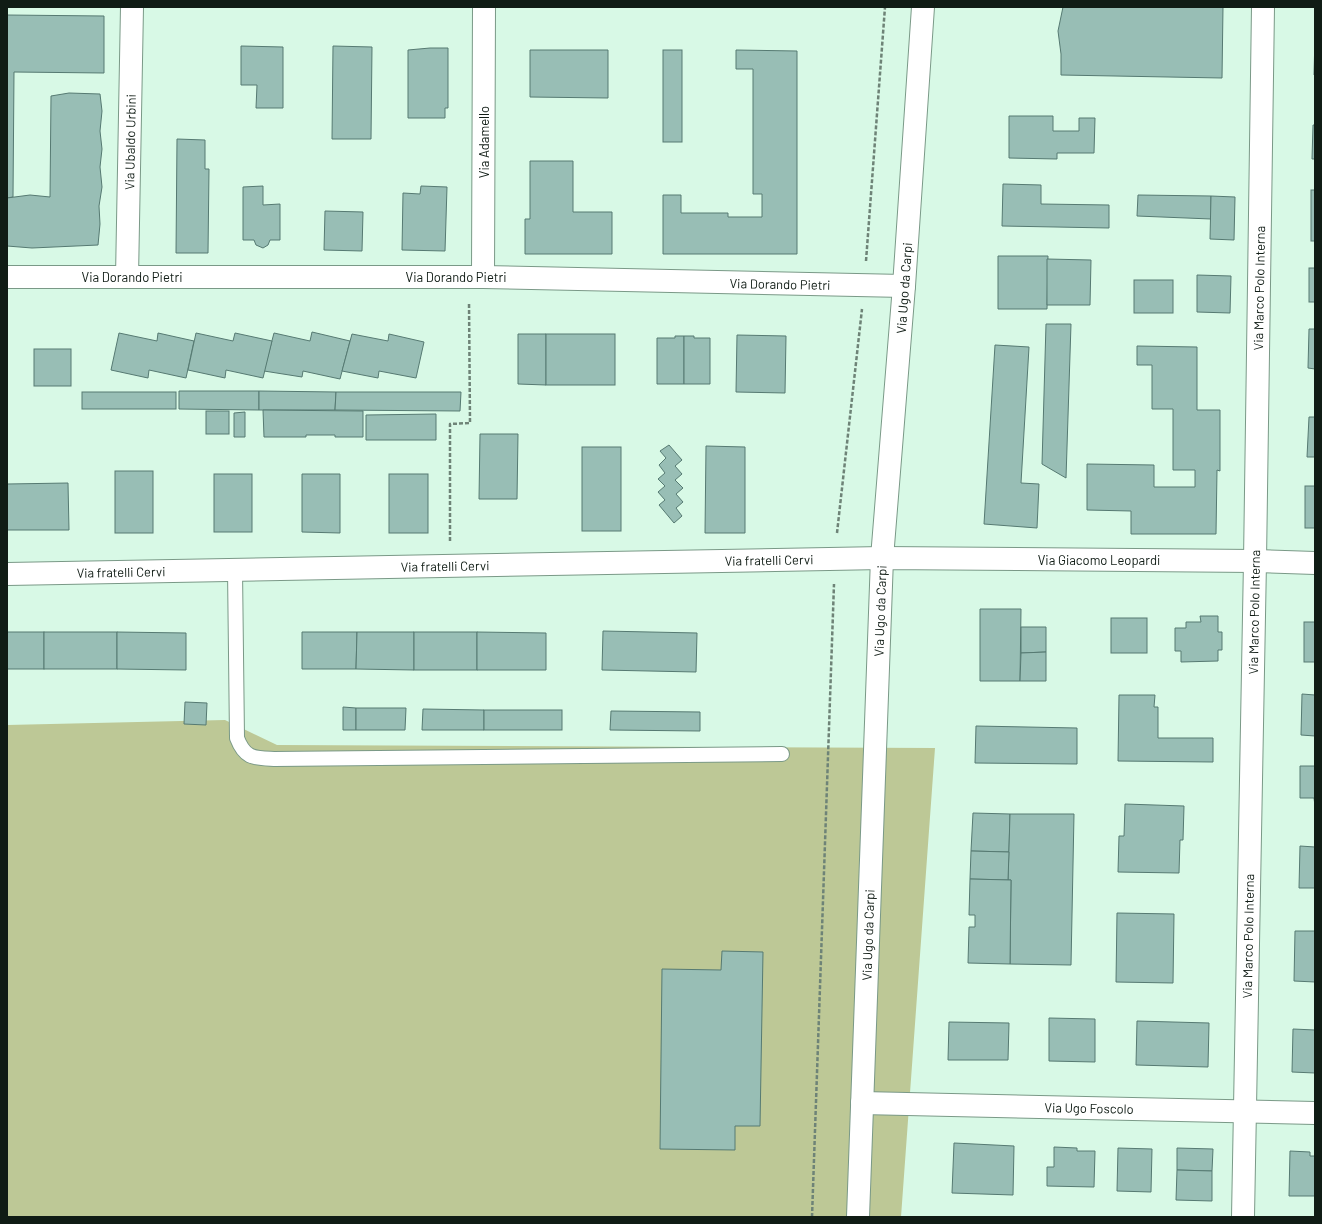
<svg xmlns="http://www.w3.org/2000/svg" width="1322" height="1224" viewBox="0 0 1322 1224" font-family="Barlow,sans-serif">
	<style>
		.green { fill: #bdc896 }
		.building { fill: #98beb5; stroke: #567a72 }
		.lines { fill: none; stroke-linecap: round; stroke-linejoin: round }
		.lane-casing { stroke: #7a9987; stroke-width: 16 }
		.street-casing { stroke: #7a9987; stroke-width: 24 }
		.secondary-casing { stroke: #7a9987; stroke-width: 24 }
		.path { stroke: #6e8377; stroke-width: 2.5; stroke-dasharray: 4 2; stroke-linecap: butt }
		.lane { stroke: #fff; stroke-width: 14 }
		.street { stroke: #fff; stroke-width: 22 }
		.secondary { stroke: #fff; stroke-width: 22 }
		.labels { text-anchor: middle; stroke-width: 3.5; stroke-linejoin: round; paint-order: stroke }
		.street-label { font-size: 13px; fill: #101c15; stroke: #fff }
	</style>
	<rect width="100%" height="100%" fill="#d8f9e6"/>
	<polygon class="green" points="225,720 277,745 935,748 901,1217 7,1217 7,725"/>
	<g class="building">
		<polygon points="1063,7 1223,7 1222,78 1061,75 1061,54 1058,31"/>
		<polygon points="7,15 104,16 104,73 14,72 13,197 7,198"/>
		<polygon points="1315,36 1315,75 1314,75"/>
		<polygon points="241,46 283,47 283,108 256,108 257,85 241,85"/>
		<polygon points="333,46 372,47 371,139 332,139"/>
		<polygon points="430,48 448,48 448,108 445,108 445,118 408,118 408,50"/>
		<polygon points="530,50 608,50 608,98 530,97"/>
		<rect x="663" y="50" width="19" height="92"/>
		<polygon points="736,50 797,51 797,254 663,254 663,195 681,195 681,213 728,213 728,217 762,217 762,194 753,194 753,69 736,69"/>
		<polygon points="69,93 100,94 102,111 100,131 102,149 100,167 102,187 99,206 100,224 98,245 32,248 7,246 7,198 30,195 50,197 51,96"/>
		<polygon points="1009,116 1053,116 1053,131 1079,131 1079,118 1095,118 1094,153 1057,153 1057,159 1009,158"/>
		<polygon points="1313,125 1315,125 1315,159 1312,159"/>
		<polygon points="177,139 205,140 205,169 209,169 208,253 176,253"/>
		<polygon points="530,161 573,161 573,212 612,212 612,254 525,254 525,219 530,219"/>
		<polygon points="1003,184 1041,185 1041,204 1109,205 1109,228 1002,226"/>
		<polygon points="263,186 263,205 280,204 280,240 270,240 268,245 263,248 256,245 254,240 243,240 243,187"/>
		<polygon points="421,186 447,187 445,251 402,250 403,193 420,194"/>
		<rect x="1311" y="190" width="4" height="51"/>
		<polygon points="1138,195 1211,196 1211,219 1137,216"/>
		<polygon points="1211,196 1235,197 1234,240 1210,239"/>
		<polygon points="325,211 363,212 362,251 324,250"/>
		<polygon points="998,256 1048,256 1047,309 998,309"/>
		<polygon points="1047,259 1091,260 1090,305 1047,305"/>
		<rect x="1309" y="268" width="6" height="34"/>
		<polygon points="1197,275 1231,276 1230,313 1197,312"/>
		<rect x="1134" y="280" width="39" height="33"/>
		<polygon points="1046,324 1071,324 1066,478 1042,464"/>
		<polygon points="1309,329 1315,329 1315,369 1308,368"/>
		<polygon points="312,332 350,341 340,379 303,371 302,377 264,371 274,333 310,341"/>
		<polygon points="119,333 157,341 158,333 194,341 186,378 149,370 148,378 111,370"/>
		<polygon points="196,333 233,341 235,333 272,341 263,378 226,370 225,378 188,370"/>
		<polygon points="352,334 388,341 389,334 424,342 416,378 379,371 378,378 342,371"/>
		<polygon points="518,334 546,334 546,385 518,384"/>
		<rect x="546" y="334" width="69" height="51"/>
		<polygon points="737,335 786,336 785,393 736,392"/>
		<polygon points="675,336 684,336 684,384 657,384 657,338 675,338"/>
		<polygon points="684,336 694,336 694,338 710,338 710,384 684,384"/>
		<polygon points="995,345 1029,347 1021,483 1039,484 1037,528 984,524"/>
		<polygon points="1137,346 1197,347 1197,410 1220,410 1220,471 1217,470 1216,534 1131,534 1131,511 1087,510 1087,464 1154,465 1154,487 1195,487 1195,470 1173,470 1173,409 1152,409 1152,365 1137,365"/>
		<rect x="34" y="349" width="37" height="37"/>
		<polygon points="179,391 259,391 259,410 179,409"/>
		<polygon points="259,391 336,392 335,410 259,410"/>
		<rect x="82" y="392" width="94" height="17"/>
		<polygon points="336,392 461,392 460,411 335,410"/>
		<polygon points="263,410 363,411 363,437 335,437 335,435 306,435 306,437 264,437"/>
		<rect x="206" y="411" width="23" height="23"/>
		<polygon points="245,412 245,437 234,437 234,413"/>
		<polygon points="436,414 436,440 366,440 366,415"/>
		<polygon points="1309,417 1315,417 1315,457 1307,457"/>
		<polygon points="480,434 518,434 517,499 479,499"/>
		<polygon points="669,445 682,460 675,466 682,474 675,480 683,488 676,494 683,502 676,508 682,516 674,523 659,505 665,500 658,492 665,486 658,479 665,473 659,465 666,458 660,451"/>
		<polygon points="706,446 745,447 745,533 705,533"/>
		<rect x="582" y="447" width="39" height="84"/>
		<rect x="115" y="471" width="38" height="62"/>
		<rect x="214" y="474" width="38" height="58"/>
		<polygon points="302,474 340,474 340,533 302,532"/>
		<rect x="389" y="474" width="39" height="59"/>
		<polygon points="68,483 69,530 7,530 7,484"/>
		<rect x="1305" y="486" width="10" height="42"/>
		<polygon points="980,609 1021,609 1020,681 980,681"/>
		<polygon points="1200,616 1218,616 1218,632 1222,632 1222,650 1218,650 1218,661 1181,662 1181,651 1175,651 1175,628 1186,628 1186,622 1201,622"/>
		<rect x="1111" y="618" width="36" height="35"/>
		<rect x="1304" y="622" width="11" height="40"/>
		<polygon points="1021,627 1046,627 1046,652 1021,653"/>
		<polygon points="603,631 697,633 696,672 602,670"/>
		<rect x="7" y="632" width="37" height="37"/>
		<rect x="44" y="632" width="73" height="37"/>
		<polygon points="117,632 186,633 186,670 117,669"/>
		<polygon points="302,632 357,632 356,669 302,669"/>
		<polygon points="357,632 414,632 414,670 356,669"/>
		<rect x="414" y="632" width="63" height="38"/>
		<polygon points="477,632 546,633 546,670 477,670"/>
		<polygon points="1046,652 1046,681 1020,681 1021,653"/>
		<polygon points="1302,694 1315,695 1315,736 1301,735"/>
		<polygon points="1119,695 1155,695 1154,707 1158,707 1158,738 1213,738 1213,762 1118,761"/>
		<polygon points="185,702 207,703 206,725 184,724"/>
		<polygon points="343,707 356,708 356,730 343,730"/>
		<polygon points="356,708 406,708 405,730 356,730"/>
		<polygon points="423,709 484,710 484,730 422,730"/>
		<rect x="484" y="710" width="78" height="20"/>
		<polygon points="611,711 700,712 700,731 610,730"/>
		<polygon points="976,726 1077,728 1077,764 975,763"/>
		<polygon points="1300,766 1315,766 1315,806 1314,798 1300,798"/>
		<polygon points="1125,804 1184,806 1183,840 1180,840 1179,873 1118,872 1119,836 1124,836"/>
		<polygon points="973,813 1010,814 1009,852 971,851"/>
		<polygon points="1010,814 1074,814 1071,965 1010,964 1011,880 1008,880"/>
		<polygon points="1300,846 1315,847 1315,888 1299,888"/>
		<polygon points="971,851 1009,852 1008,880 970,879"/>
		<polygon points="970,879 1011,880 1010,964 968,963 969,927 975,927 975,915 969,915"/>
		<polygon points="1117,913 1174,914 1173,983 1116,982"/>
		<polygon points="1295,931 1315,931 1315,982 1294,981"/>
		<polygon points="722,951 763,952 760,1126 735,1126 735,1150 660,1149 662,969 721,970"/>
		<polygon points="1049,1018 1095,1019 1095,1062 1049,1061"/>
		<polygon points="1137,1021 1209,1023 1208,1067 1136,1065"/>
		<polygon points="949,1022 1009,1023 1008,1060 948,1060"/>
		<polygon points="1293,1029 1315,1030 1315,1073 1292,1072"/>
		<polygon points="954,1143 1014,1146 1013,1195 952,1193"/>
		<polygon points="1054,1147 1077,1148 1077,1151 1095,1151 1094,1187 1047,1186 1047,1167 1054,1167"/>
		<polygon points="1118,1148 1152,1149 1151,1192 1117,1191"/>
		<polygon points="1177,1148 1213,1149 1212,1171 1177,1170"/>
		<polygon points="1290,1151 1310,1152 1310,1156 1315,1156 1315,1196 1289,1196"/>
		<polygon points="1177,1170 1212,1171 1212,1201 1176,1200"/>
	</g>
	<g class="lines">
		<defs>
			<path id="lane" d="M235,570L237,738C245,759 254,758 274,759L782,754"/>
			<g id="street">
				<polyline points="7,277 483,277 904,286"/>
				<polyline points="127,277 132,7"/>
				<polyline points="483,277 484,7"/>
				<polyline points="7,574 882,558 1255,561 1315,563"/>
				<polyline points="862,1103 1315,1113"/>
				<polyline points="1243,1217 1255,561 1263,7"/>
			</g>
			<polyline id="secondary" points="858,1217 882,558 904,286 923,7"/>
		</defs>
		<use href="#lane" class="lane-casing"/>
		<use href="#street" class="street-casing"/>
		<use href="#secondary" class="secondary-casing"/>
		<g class="path">
			<polyline points="866,261 885,7"/>
			<polyline points="837,533 862,309"/>
			<polyline points="450,541 450,424 470,423 469,302"/>
			<polyline points="812,1217 834,584"/>
		</g>
		<use href="#lane" class="lane"/>
		<use href="#street" class="street"/>
		<use href="#secondary" class="secondary"/>
	</g>
	<g class="labels">
		<g class="street-label">
			<text transform="translate(130 142) rotate(-89)" y="5">Via Ubaldo Urbini</text>
			<text transform="translate(484 142) rotate(-90)" y="5">Via Adamello</text>
			<text x="132" y="282">Via Dorando Pietri</text>
			<text x="456" y="282">Via Dorando Pietri</text>
			<text transform="translate(780 284) rotate(1)" y="5">Via Dorando Pietri</text>
			<text transform="translate(904 288) rotate(-86)" y="5">Via Ugo da Carpi</text>
			<text transform="translate(1259 288) rotate(-89)" y="5">Via Marco Polo Interna</text>
			<text transform="translate(769 560) rotate(-1)" y="5">Via fratelli Cervi</text>
			<text x="1099" y="565">Via Giacomo Leopardi</text>
			<text transform="translate(445 566) rotate(-1)" y="5">Via fratelli Cervi</text>
			<text transform="translate(121 572) rotate(-1)" y="5">Via fratelli Cervi</text>
			<text transform="translate(880 611) rotate(-88)" y="5">Via Ugo da Carpi</text>
			<text transform="translate(1254 612) rotate(-89)" y="5">Via Marco Polo Interna</text>
			<text transform="translate(868 935) rotate(-88)" y="5">Via Ugo da Carpi</text>
			<text transform="translate(1248 936) rotate(-89)" y="5">Via Marco Polo Interna</text>
			<text transform="translate(1089 1108) rotate(1)" y="5">Via Ugo Foscolo</text>
		</g>
	</g>
	<rect width="1322" height="1224" fill="none" stroke="#101c15" stroke-width="16"/>
</svg>
